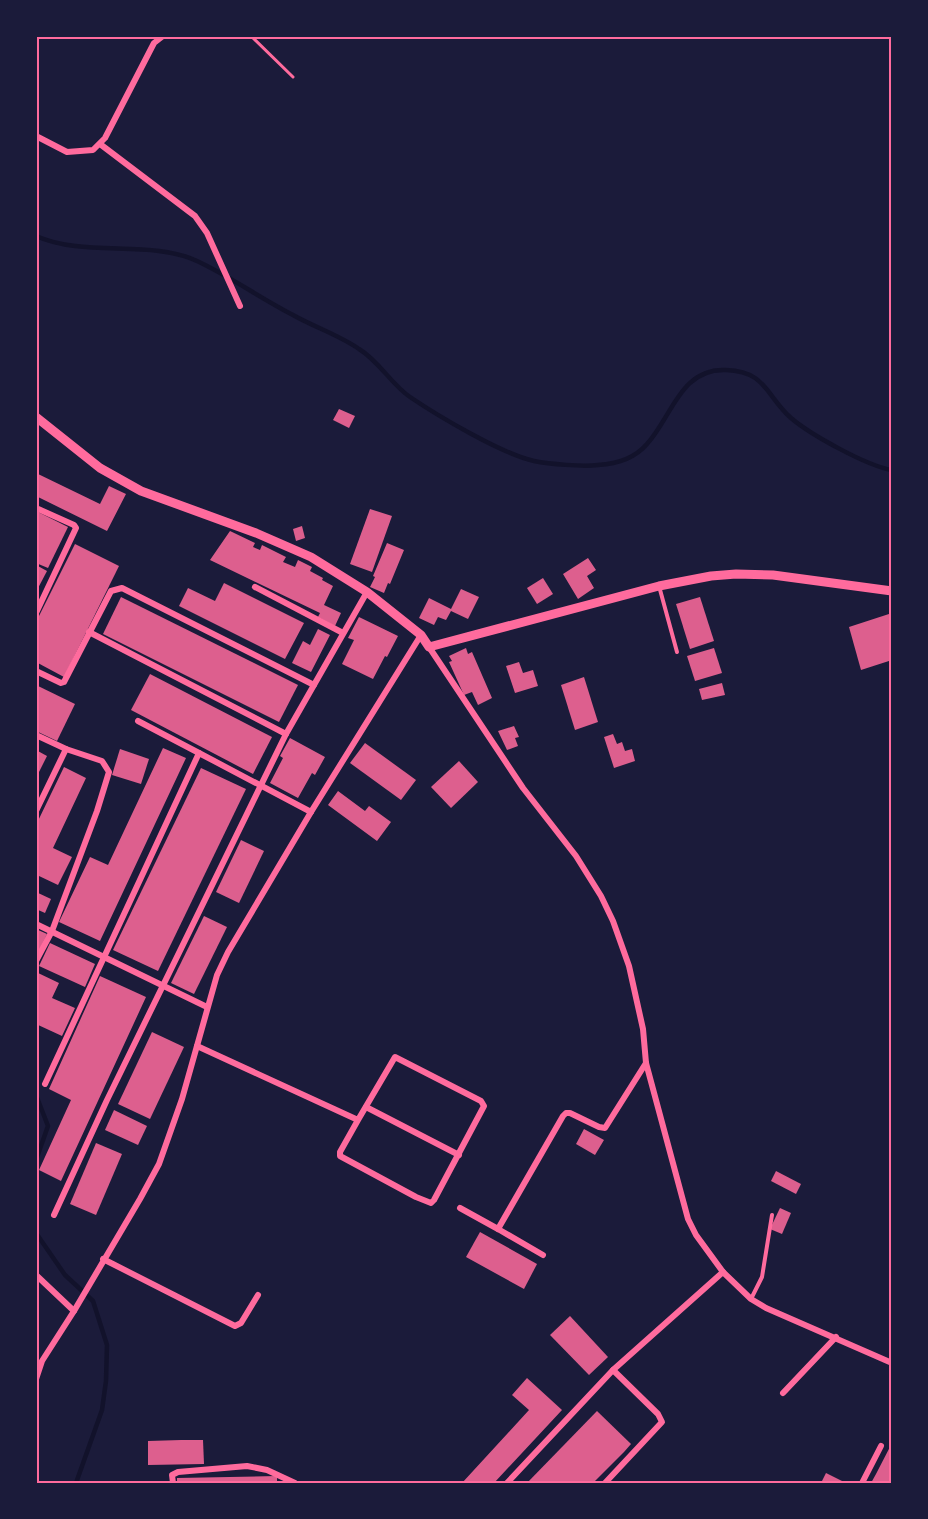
<svg xmlns="http://www.w3.org/2000/svg" width="928" height="1519" viewBox="0 0 928 1519" font-family="'Golos Text',sans-serif">
	<style>
		.lines { fill: none; stroke-linecap: round; stroke-linejoin: round }
		.stream { stroke: #12122b; stroke-width: 4.5 }
		.building { fill: #dd5f8e }
		.path { stroke: #ff6b9d; stroke-width: 3 }
		.service { stroke: #ff6b9d; stroke-width: 4 }
		.minor { stroke: #ff6b9d; stroke-width: 6 }
		.tertiary { stroke: #ff6b9d; stroke-width: 9 }
		.neatline { fill: none; stroke: #ff6b9d; stroke-width: 2 }
	</style>
	<rect width="100%" height="100%" fill="#1b1b3a"/>
	<g class="lines">
		<g class="stream">
			<path d="M36,236C85,258 150,239 197,261C231,277 260,298 293,315C314,327 339,335 359,349C379,361 391,384 410,397C438,416 502,454 534,461C549,464 583,467 598,465C616,464 635,458 647,444C672,417 680,368 726,370C766,371 766,396 791,418C811,435 867,466 892,470"/>
			<polyline points="36,1095 48,1126 36,1160"/>
			<polyline points="36,1233 65,1275 93,1301 107,1345 106,1381 102,1410 76,1483"/>
		</g>
	</g>
	<g class="building">
		<polygon points="339,409 355,416 349,428 333,420"/>
		<polygon points="36,473 100,504 109,486 126,494 107,531 36,496"/>
		<polygon points="370,509 392,516 372,572 350,564"/>
		<polygon points="36,511 68,527 48,568 36,563"/>
		<polygon points="302,526 305,538 296,541 293,529"/>
		<polygon points="230,531 255,543 253,547 260,550 262,545 286,557 283,562 295,567 298,560 312,567 310,571 323,578 322,580 333,586 324,605 341,613 335,626 318,617 320,613 210,560"/>
		<polygon points="387,543 404,550 390,584 388,583 384,593 370,587 375,577 373,576"/>
		<polygon points="75,544 119,566 64,677 36,662 36,622"/>
		<polygon points="588,558 596,570 587,576 594,588 578,599 563,574"/>
		<polygon points="36,565 47,571 36,592"/>
		<polygon points="543,578 553,594 537,604 527,588"/>
		<polygon points="224,583 304,623 285,659 179,606 188,588 215,601"/>
		<polygon points="461,589 479,597 468,619 451,611 446,620 438,617 434,625 419,618 429,598 451,609"/>
		<polygon points="121,597 298,685 279,722 103,634"/>
		<polygon points="700,597 714,641 690,649 676,604"/>
		<polygon points="892,613 892,660 861,670 849,627"/>
		<polygon points="359,617 398,636 387,657 385,656 373,679 342,664 354,640 348,638"/>
		<polygon points="318,629 330,635 311,672 292,663 303,641 310,645"/>
		<polygon points="466,648 468,654 472,652 492,698 478,705 472,692 464,695 449,662 452,661 449,656"/>
		<polygon points="714,648 722,673 695,681 687,656"/>
		<polygon points="519,662 523,673 533,670 538,686 515,693 506,666"/>
		<polygon points="150,674 272,737 253,774 131,710"/>
		<polygon points="584,677 598,722 575,730 561,685"/>
		<polygon points="722,683 725,695 702,700 699,689"/>
		<polygon points="36,685 75,704 57,741 36,731"/>
		<polygon points="514,726 519,737 515,738 518,746 507,750 498,731"/>
		<polygon points="613,734 617,744 622,742 625,751 632,749 635,761 614,768 604,737"/>
		<polygon points="290,738 325,757 315,775 312,773 298,798 270,783 283,758 280,756"/>
		<polygon points="365,743 416,780 401,800 350,763"/>
		<polygon points="163,748 186,758 100,941 59,922 90,857 108,865"/>
		<polygon points="120,749 149,759 141,784 112,775"/>
		<polygon points="36,750 47,756 36,778"/>
		<polygon points="459,761 478,782 451,808 431,787"/>
		<polygon points="64,767 86,778 53,848 72,857 58,885 39,876 36,882 36,825"/>
		<polygon points="201,768 246,789 158,971 113,950"/>
		<polygon points="338,791 365,811 369,806 391,822 377,841 328,805"/>
		<polygon points="241,840 264,851 239,903 216,892"/>
		<polygon points="36,892 51,899 45,913 36,909"/>
		<polygon points="204,916 227,927 194,994 171,983"/>
		<polygon points="36,929 47,934 36,957"/>
		<polygon points="50,943 95,964 85,987 39,966"/>
		<polygon points="36,972 59,983 52,998 75,1008 62,1036 36,1024"/>
		<polygon points="100,976 146,997 61,1181 39,1170 71,1100 49,1089"/>
		<polygon points="152,1032 184,1047 150,1119 118,1104"/>
		<polygon points="114,1110 147,1126 138,1145 105,1130"/>
		<polygon points="584,1129 604,1140 595,1155 576,1144"/>
		<polygon points="96,1143 122,1154 96,1215 70,1204"/>
		<polygon points="776,1171 801,1184 796,1194 771,1181"/>
		<polygon points="780,1208 791,1213 782,1234 770,1229"/>
		<polygon points="480,1232 537,1264 524,1289 466,1257"/>
		<polygon points="570,1316 608,1357 589,1375 550,1335"/>
		<polygon points="527,1378 562,1410 494,1483 462,1483 529,1410 512,1395"/>
		<polygon points="597,1411 631,1444 624,1452 593,1483 527,1483"/>
		<polygon points="181,1440 203,1440 204,1464 148,1465 148,1441"/>
		<polygon points="892,1443 892,1483 871,1483 876,1474"/>
		<polygon points="826,1473 846,1483 821,1483"/>
		<polygon points="277,1476 277,1483 177,1483 177,1478"/>
	</g>
	<g class="lines">
		<polyline class="path" points="251,36 293,77"/>
		<g class="service">
			<polyline points="659,586 677,652"/>
			<polyline points="751,1299 762,1277 772,1215"/>
		</g>
		<g class="minor">
			<polyline points="36,136 67,152 93,150 105,138 154,43 163,36"/>
			<polyline points="100,144 195,216 207,233 240,306"/>
			<polyline points="36,508 74,525 76,528 36,613"/>
			<polyline points="255,587 343,633"/>
			<polyline points="89,632 286,734"/>
			<polyline points="429,647 523,788 576,856 601,896 613,921 629,966 643,1029 646,1063 688,1219 696,1235 723,1272 751,1299 766,1308 892,1363"/>
			<polyline points="36,671 61,683 64,682 111,591 122,588 314,685"/>
			<polyline points="138,721 199,753"/>
			<polyline points="36,735 66,749 36,811"/>
			<polyline points="36,924 207,1007"/>
			<polyline points="36,961 52,931 97,811 109,772 102,761 66,749"/>
			<polyline points="197,1046 358,1120 395,1057 481,1101 484,1106 434,1200 431,1203 416,1197 340,1156 340,1152 358,1120"/>
			<polyline points="45,1084 199,753 311,812"/>
			<polyline points="366,1107 459,1155"/>
			<polyline points="460,1208 498,1229"/>
			<polyline points="54,1215 107,1100 286,734 367,592"/>
			<polyline points="543,1255 498,1229 563,1116 566,1113 570,1113 599,1127 605,1128 646,1063"/>
			<polyline points="103,1259 235,1326 241,1323 258,1295"/>
			<polyline points="36,1275 74,1311"/>
			<polyline points="36,1379 42,1361 74,1311 140,1199 159,1164 182,1099 217,975 228,952 311,812 421,635"/>
			<polyline points="783,1393 836,1337"/>
			<polyline points="173,1483 172,1475 178,1472 247,1466 267,1470 295,1483"/>
			<polyline points="507,1483 613,1370 723,1272"/>
			<polyline points="605,1483 662,1422 658,1414 613,1370"/>
			<polyline points="862,1483 881,1446"/>
		</g>
		<polyline class="tertiary" points="36,417 100,468 141,491 256,533 311,557 367,592 421,635 429,647 659,586 711,576 736,574 773,575 892,591"/>
	</g>
	<rect width="928" height="1519" fill="none" stroke="#1b1b3a" stroke-width="75"/>
	<rect x="38" y="38" width="852" height="1444" class="neatline"/>
</svg>
